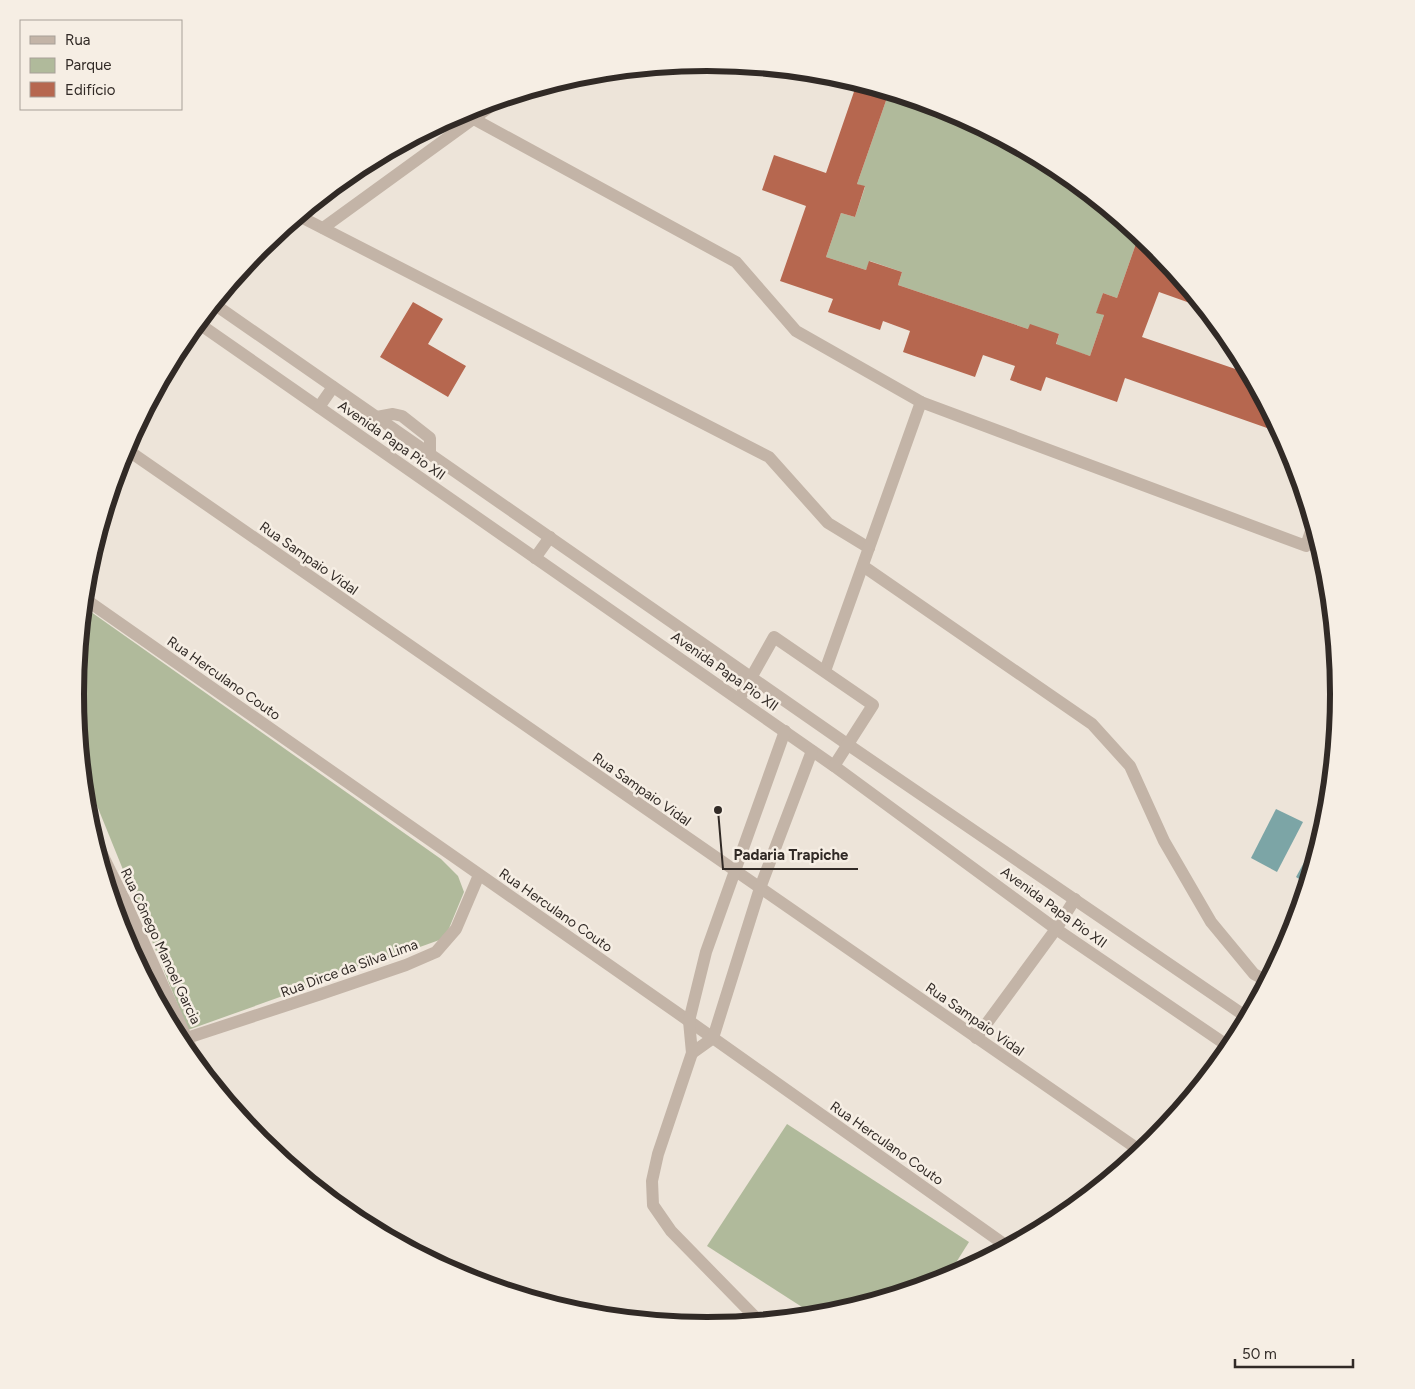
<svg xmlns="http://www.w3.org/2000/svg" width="1415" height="1389" viewBox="0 0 1415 1389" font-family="Figtree,sans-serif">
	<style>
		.green { fill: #b0ba9b }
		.water { fill: #7ca5a6 }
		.building { fill: #b6674f }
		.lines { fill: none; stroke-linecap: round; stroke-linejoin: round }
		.minor { stroke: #c3b4a7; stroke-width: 12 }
		.labels { text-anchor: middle; stroke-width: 5; stroke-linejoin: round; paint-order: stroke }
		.street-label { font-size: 14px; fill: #312a26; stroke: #f6eee4 }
		.rim { fill: none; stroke: #312a26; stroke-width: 6 }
		.leader { fill: none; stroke: #312a26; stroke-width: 2 }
		.callout-dot { fill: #312a26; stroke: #f6eee4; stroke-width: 2 }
		.callout-label { font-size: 15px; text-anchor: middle; font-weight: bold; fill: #312a26; stroke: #f6eee4; stroke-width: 5; stroke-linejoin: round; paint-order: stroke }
	</style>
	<rect width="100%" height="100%" fill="#ede4d9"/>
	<g class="green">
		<polygon points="889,92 950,111 1059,169 1139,235 1117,298 1103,293 1097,312 1104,315 1090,356 1056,345 1059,334 1028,329 898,285 902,272 870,261 866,270 826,257 841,213 855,217 865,187 857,184"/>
		<polygon points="84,607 441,859 458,876 464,892 445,938 188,1030 83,771 76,694"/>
		<polygon points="787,1124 969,1242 945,1280 831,1314 816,1316 707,1246"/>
	</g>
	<g class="water">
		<polygon points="1276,809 1303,822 1277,872 1251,858"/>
		<polygon points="1318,837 1321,839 1307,884 1296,877"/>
	</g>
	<g class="building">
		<polygon points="857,83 889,92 857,184 865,186 855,217 841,213 826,257 866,270 869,261 902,272 898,285 1028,329 1030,324 1059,334 1056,344 1090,356 1104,315 1096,313 1103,293 1117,298 1139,235 1155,248 1204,308 1159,292 1142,337 1250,374 1281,433 1125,378 1117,402 1046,377 1041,391 1010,380 1015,366 983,355 975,377 903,352 910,331 883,321 880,330 828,312 833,299 780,281 806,206 762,190 774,155 826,173"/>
		<polygon points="413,302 443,319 428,344 466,366 448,397 380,357"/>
	</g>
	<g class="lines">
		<g class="minor">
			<polyline points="472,118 736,262 796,331 921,402"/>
			<polyline points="299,216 769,457 828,523 869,548"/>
			<polyline points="323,228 498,101"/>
			<polyline points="214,304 847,744 1248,1018"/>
			<polyline points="198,323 834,766 1056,929 1231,1048"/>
			<polyline points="319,407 333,387"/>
			<polyline points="377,417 393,414 402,416 430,438 430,454"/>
			<polyline points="126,449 1142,1152"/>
			<polyline points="535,558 550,537"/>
			<polyline points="863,566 1092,724 1130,766 1164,841 1211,922 1254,974 1267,981"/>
			<polyline points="85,599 689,1021 1008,1247"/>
			<polyline points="825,671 921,402 1306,546 1313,525"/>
			<polyline points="739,699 774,637 873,705 834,766"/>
			<polyline points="94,838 125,901 199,1066"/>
			<polyline points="177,1036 187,1038 321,994 406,965 436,952 456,929 479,875"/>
			<polyline points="976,1038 1056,929 1075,899"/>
			<polyline points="692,1053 713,1038 760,888 812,751"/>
			<polyline points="759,1321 671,1231 653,1205 652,1181 658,1154 692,1053 689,1021 706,952 785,731"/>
		</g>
	</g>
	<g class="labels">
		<g class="street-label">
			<text transform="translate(392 440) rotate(35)" y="5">Avenida Papa Pio XII</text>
			<text transform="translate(309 558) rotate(35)" y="5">Rua Sampaio Vidal</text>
			<text transform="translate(725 671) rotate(35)" y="5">Avenida Papa Pio XII</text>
			<text transform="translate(224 678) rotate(35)" y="5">Rua Herculano Couto</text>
			<text transform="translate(642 789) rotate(35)" y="5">Rua Sampaio Vidal</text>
			<text transform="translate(1054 907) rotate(36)" y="5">Avenida Papa Pio XII</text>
			<text transform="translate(556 910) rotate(35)" y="5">Rua Herculano Couto</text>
			<text transform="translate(161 946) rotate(65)" y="5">Rua Cônego Manoel Garcia</text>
			<text transform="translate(349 968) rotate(-20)" y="5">Rua Dirce da Silva Lima</text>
			<text transform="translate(975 1019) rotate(35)" y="5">Rua Sampaio Vidal</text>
			<text transform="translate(887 1143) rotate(35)" y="5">Rua Herculano Couto</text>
		</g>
	</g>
	<path d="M0 0H1415V1389H0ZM84 694a623 623 0 1 1 1246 0a623 623 0 1 1-1246 0Z" fill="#f6eee4" fill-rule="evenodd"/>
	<path class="rim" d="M84 694a623 623 0 1 1 1246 0a623 623 0 1 1-1246 0Z"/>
	<path class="leader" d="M718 810L723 869H858"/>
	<circle class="callout-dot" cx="718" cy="810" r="5"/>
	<g class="callout-label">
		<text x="791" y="860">Padaria Trapiche</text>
	</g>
	<rect x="20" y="20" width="162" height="90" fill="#f6eee4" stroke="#a7a098"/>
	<rect x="30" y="36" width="25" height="8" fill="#c3b4a7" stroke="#a7a098"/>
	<text x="65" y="45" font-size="15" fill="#312a26">Rua</text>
	<rect x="30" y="58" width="25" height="15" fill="#b0ba9b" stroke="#a7a098"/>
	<text x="65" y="70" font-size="15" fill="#312a26">Parque</text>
	<rect x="30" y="82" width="25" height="15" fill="#b6674f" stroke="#a7a098"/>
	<text x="65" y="95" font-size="15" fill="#312a26">Edifício</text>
	<path d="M1235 1359v8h118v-8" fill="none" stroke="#312a26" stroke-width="2.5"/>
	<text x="1242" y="1359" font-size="15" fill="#312a26" stroke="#f6eee4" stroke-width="4" paint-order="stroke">50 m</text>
</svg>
